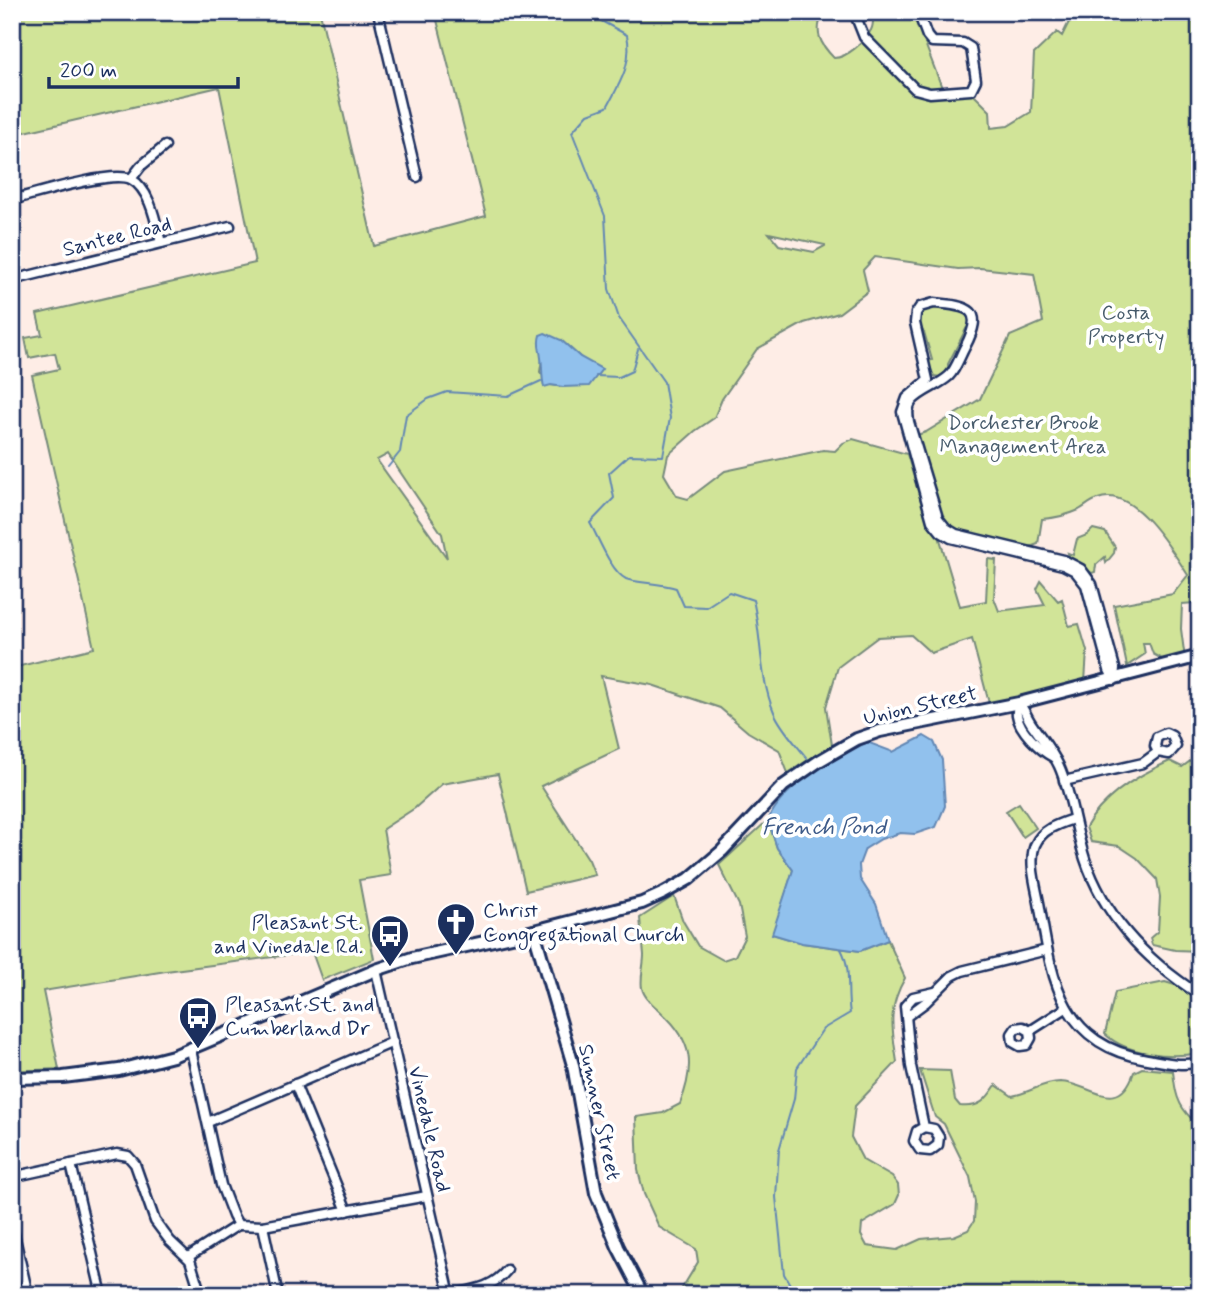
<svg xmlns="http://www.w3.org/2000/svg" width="1212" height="1307" viewBox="0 0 1212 1307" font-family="Mynerve,sans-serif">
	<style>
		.green { fill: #d1e498; stroke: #768a7b; stroke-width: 2; fill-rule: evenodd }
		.water { fill: #91c1ed; stroke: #6287b4; stroke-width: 2 }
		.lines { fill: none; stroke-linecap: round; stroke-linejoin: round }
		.stream { stroke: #6287b4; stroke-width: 2 }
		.minor-casing { stroke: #1b2f5e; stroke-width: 13 }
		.secondary-casing { stroke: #1b2f5e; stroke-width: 16 }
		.minor { stroke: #fff; stroke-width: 8 }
		.secondary { stroke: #fff; stroke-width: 10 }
		.labels { text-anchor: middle; stroke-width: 7; stroke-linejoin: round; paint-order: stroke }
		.street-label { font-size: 21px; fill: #1b2f5e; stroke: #fff }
		.park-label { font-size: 21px; fill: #485c6c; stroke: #fff }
		.poi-label { font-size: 21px; fill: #1b2f5e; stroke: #fff; text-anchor: start }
		.water-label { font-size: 23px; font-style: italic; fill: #3e5b89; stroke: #fff }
	</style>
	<rect width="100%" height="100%" fill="#feede6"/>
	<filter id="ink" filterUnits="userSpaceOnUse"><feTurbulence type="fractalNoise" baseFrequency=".0143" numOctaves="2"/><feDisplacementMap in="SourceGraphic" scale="14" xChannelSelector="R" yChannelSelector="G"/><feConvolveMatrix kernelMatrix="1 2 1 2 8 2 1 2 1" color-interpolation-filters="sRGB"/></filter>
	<g filter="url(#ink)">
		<g class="green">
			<path d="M12,12H320L374,246L486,216L435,12H824C813,31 820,44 834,58C847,58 865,41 871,30C874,25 873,18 873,12H913L944,93H972L990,111L991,128L1008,126L1031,112L1034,54L1057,32L1062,36L1074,12H1200V624L1195,603L1182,604L1181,629L1185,659L1169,663L1153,654L1149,643H1143L1145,654L1127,666L1114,605L1173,594L1188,575C1172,551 1134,485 1098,499C1091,501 1086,506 1079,510C1068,515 1055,518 1042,519L1038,544L1027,548L955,529L939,517L917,435L926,432L980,399L1010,336L1043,322L1034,274L980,268L958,269L875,257L863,270L868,291L839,313L804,323L757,349L722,399L714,418L695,431L668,455L664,474L677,496L688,499L725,471L823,450L835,451L843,443L853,439L907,454L926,518L939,536L960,606L986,601L988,559L996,560L994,598L999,611L1045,605L1037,589L1041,581L1058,601L1062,599L1069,626L1079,624L1087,651L1085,682L989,703L972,639L931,653L911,635L878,637L838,667L826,707L832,745L788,773L779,750L748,732L720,708L652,685L601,676L619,749L541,786L589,860L595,875L526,891L498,774L442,784L415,808L383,829L391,875L359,880L374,959L322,980L312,952L166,971L43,991L59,1069L12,1071V668L94,648L32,375L59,369L55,353L29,358L25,338L42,335L37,314L255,263L219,87L12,135ZM769,233L825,245V246L814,252L779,245ZM561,340L580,357L563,387L551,385L540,372L542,359ZM388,454L442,534L447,558L377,460Z"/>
			<polygon points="924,306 956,307 972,317 969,332 966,329 948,364 948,373 940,377 934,376 927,361 932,360 924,332 918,328 916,320"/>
			<polygon points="1093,529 1105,532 1115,547 1114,553 1106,563 1105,557 1096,565 1095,572 1092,573 1070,559 1068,553 1073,555 1077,539 1087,535"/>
			<path d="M1200,754V951L1175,950L1152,945L1150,938L1158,931L1160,897L1157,879L1137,858L1119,846L1091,842L1086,827C1104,795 1138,775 1170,761L1182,767Z"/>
			<polygon points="1019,803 1036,828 1023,837 1006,811"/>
			<path d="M768,820L777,848L793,870L773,934L802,943L860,951L888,940L905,978C887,1009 892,1029 897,1062L855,1106L851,1137L863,1160L892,1177L898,1185L899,1195L895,1204L862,1224L861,1235L867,1246L897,1250L921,1239L954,1236L968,1230L974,1221L975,1202L970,1177L944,1124L935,1117L920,1070L950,1071L955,1100L960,1106C980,1108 986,1100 996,1085L1012,1096C1029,1093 1043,1082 1060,1082C1091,1083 1118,1118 1134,1072L1142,1068L1173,1071C1175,1091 1177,1105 1192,1119L1200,1117V1295H678L698,1262L696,1249L659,1227L644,1194L638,1170L636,1117L663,1113L680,1104C695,1066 693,1041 662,1013C655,1006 644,998 642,988C640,978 644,965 644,955C643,943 641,930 640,918L674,896L683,921L698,946L723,960L735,956L745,936L739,905L719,865Z"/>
			<path d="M1165,982L1178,986L1200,1001V1053C1170,1058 1127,1055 1105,1034L1115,992Z"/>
		</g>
		<g class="water">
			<path d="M545,333L561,340L580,357L602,369L589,386L563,387L551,385L544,387C541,375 543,368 541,358C540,348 537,345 540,335Z"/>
			<path d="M924,736L934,742L942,760L945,806L936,827L915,834L900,833L881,839L865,849L859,865L860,879L876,904L888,940L860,951L802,943L772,934L793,870L777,848L768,820C786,782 832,761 867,742L893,752Z"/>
		</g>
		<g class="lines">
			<g class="stream">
				<path d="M585,12L627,35C633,63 620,83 607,107L588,114L572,132L605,216L609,289L619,318L664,382L670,418L663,456L629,455L609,473L614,498L590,523C598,537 611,572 626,579C636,583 661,583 676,588L684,606L706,607L729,592L753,600C762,637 759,677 774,712C781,729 798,746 809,761"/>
				<polyline points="596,376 619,377 632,371 638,349"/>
				<polyline points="388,467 400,452 406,415 428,399 447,392 508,396 541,381"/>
				<path d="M796,1295L784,1274L776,1197L779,1150L794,1099L797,1068L823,1029L850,1013C846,991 852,969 841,949"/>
			</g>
			<defs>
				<g id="minor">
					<polyline points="378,12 417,177"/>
					<polyline points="854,12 864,37 915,89 930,93 971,90 976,80 971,48 963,43 932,42 927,36 918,12"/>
					<polyline points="131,179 141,166 165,146"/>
					<path d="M12,200C35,194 112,170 131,179C151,190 156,224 161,243"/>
					<polyline points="12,280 230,226"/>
					<path d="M934,303C970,306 985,309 965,347C960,356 956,369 949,376C938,386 922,390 912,401C907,408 908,415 909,422L938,518L946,528L956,534L1064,560L1081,569L1092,584L1115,668L1114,680L1109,670L1086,585L1075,571L1063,565L951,538L941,532L932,521L902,412L907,398L928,380L915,323L916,313L920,307Z"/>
					<path d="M1019,703C1025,710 1027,718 1033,726C1042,739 1052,751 1059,766C1072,795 1075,829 1085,859C1105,919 1148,962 1200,995"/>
					<path d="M1019,703C1018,707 1016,711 1017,715C1019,730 1040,750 1053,757"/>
					<polyline points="1064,781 1143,763 1158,752 1169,754 1176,746 1172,736 1166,733 1157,737 1155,746 1158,752"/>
					<path d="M1073,819C1058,824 1042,829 1035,845C1028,863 1037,889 1040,908C1052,980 1061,1045 1147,1059C1164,1062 1183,1067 1200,1062"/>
					<polyline points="376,970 450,1295"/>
					<polyline points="907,1016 926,1002 952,976 962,971 1047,950"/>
					<polyline points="1030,1031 1023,1027 1016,1028 1012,1034 1013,1042 1020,1046 1027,1045 1031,1038 1030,1031 1066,1008"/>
					<polyline points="191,1050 221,1185 233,1216 238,1225 263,1226 427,1196"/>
					<polyline points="295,1084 347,1211"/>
					<polyline points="208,1122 393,1042"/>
					<polyline points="924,1127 917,1131 914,1141 920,1150 930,1151 938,1145 939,1137 934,1129 924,1127 911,1066 905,1006 913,997 935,992"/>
					<polyline points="71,1164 102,1295"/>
					<polyline points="12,1177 117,1154 128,1156 135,1164 155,1221 170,1241 190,1260 201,1295"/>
					<polyline points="12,1225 28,1295"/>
					<polyline points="263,1226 278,1295"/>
					<polyline points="188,1257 238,1225"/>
					<path d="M449,1295C471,1290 492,1289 507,1270"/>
				</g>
				<g id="secondary">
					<polyline points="534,931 573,1065 596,1193 618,1247 643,1295"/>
					<polyline points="12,1078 63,1077 119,1070 173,1056 376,970 412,958 534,931 642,903 664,893 689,879 722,851 783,786 819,761 857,739 880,731 1019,703 1200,656"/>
				</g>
			</defs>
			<use href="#minor" class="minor-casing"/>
			<use href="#secondary" class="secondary-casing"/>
			<use href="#minor" class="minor"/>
			<use href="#secondary" class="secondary"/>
		</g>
	</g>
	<defs>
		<symbol id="church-pin" viewBox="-11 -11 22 30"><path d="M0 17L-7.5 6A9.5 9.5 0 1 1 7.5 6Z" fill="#1b2f5e" stroke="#fff"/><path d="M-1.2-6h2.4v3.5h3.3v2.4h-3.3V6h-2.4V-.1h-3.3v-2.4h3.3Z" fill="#fff"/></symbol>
		<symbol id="bus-pin" viewBox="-11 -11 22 30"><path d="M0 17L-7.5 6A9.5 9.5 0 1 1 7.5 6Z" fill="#1b2f5e" stroke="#fff"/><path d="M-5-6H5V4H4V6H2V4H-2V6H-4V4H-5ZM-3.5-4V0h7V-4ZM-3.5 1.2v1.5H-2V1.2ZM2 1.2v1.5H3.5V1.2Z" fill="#fff"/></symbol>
	</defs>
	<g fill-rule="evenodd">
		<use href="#church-pin" x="434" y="900" width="44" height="60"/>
		<use href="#bus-pin" x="368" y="912" width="44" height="60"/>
		<use href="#bus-pin" x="176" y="994" width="44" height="60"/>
	</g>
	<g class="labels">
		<g class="street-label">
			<text transform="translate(117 236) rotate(-14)" y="7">Santee Road</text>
			<text transform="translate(920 705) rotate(-13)" y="7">Union Street</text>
			<text transform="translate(600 1112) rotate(78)" y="7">Sumner Street</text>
			<text transform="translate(430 1129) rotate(77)" y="7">Vinedale Road</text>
		</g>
		<g class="park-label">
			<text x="1126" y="319">Costa<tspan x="1126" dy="24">Property</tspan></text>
			<text x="1023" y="429">Dorchester Brook<tspan x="1023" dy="24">Management Area</tspan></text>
		</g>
		<g class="poi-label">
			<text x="483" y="917">Christ<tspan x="483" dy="24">Congregational Church</tspan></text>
			<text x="363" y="929" text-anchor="end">Pleasant St.<tspan x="363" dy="24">and Vinedale Rd.</tspan></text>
			<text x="225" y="1011">Pleasant St. and<tspan x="225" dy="24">Cumberland Dr</tspan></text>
		</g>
		<g class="water-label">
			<text x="824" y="834">French Pond</text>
		</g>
	</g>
	<rect width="1212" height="1307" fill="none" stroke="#fff" stroke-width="42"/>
	<rect x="21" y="21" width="1170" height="1265" fill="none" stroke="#1b2f5e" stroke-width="2.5" filter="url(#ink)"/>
	<path d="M49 77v10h189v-10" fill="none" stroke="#1b2f5e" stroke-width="3.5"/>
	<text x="60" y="77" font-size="21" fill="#1b2f5e" stroke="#ffffff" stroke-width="5" paint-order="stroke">200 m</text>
</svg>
